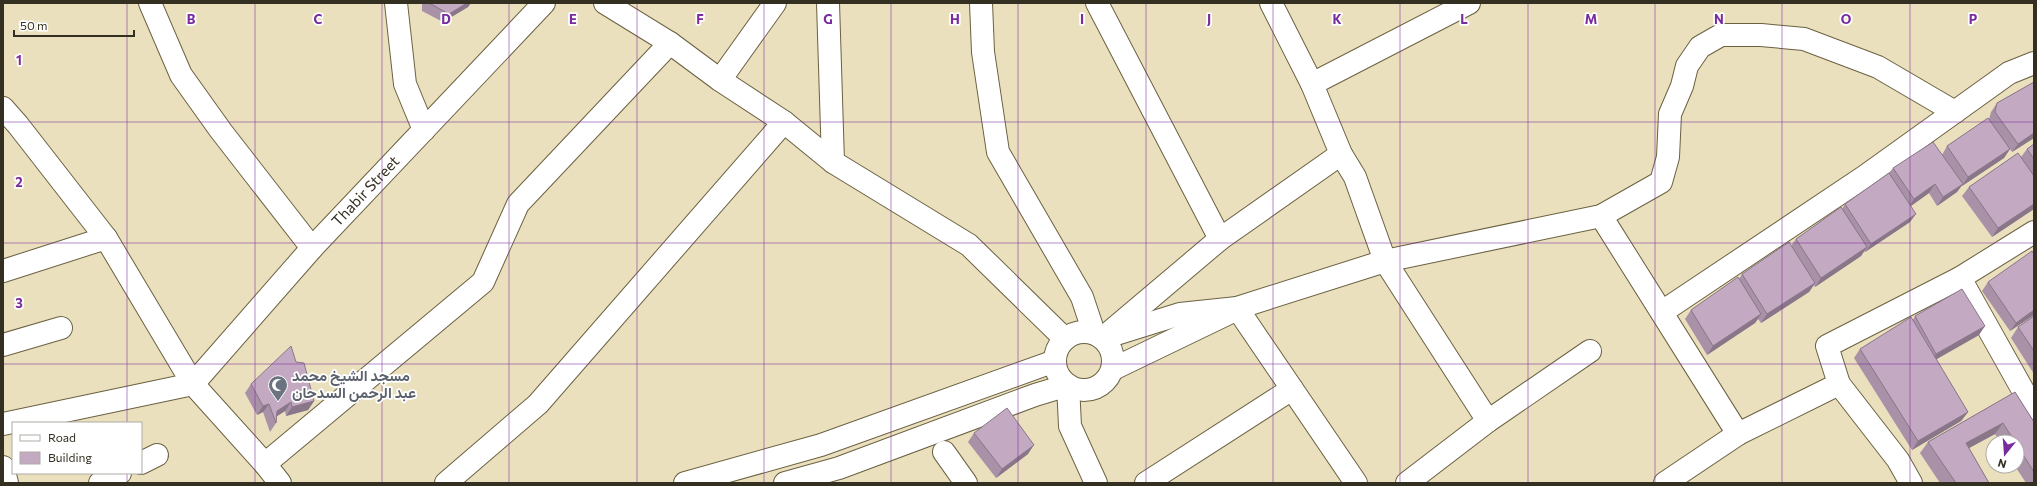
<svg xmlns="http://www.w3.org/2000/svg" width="2037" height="486" viewBox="0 0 2037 486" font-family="Commissioner,Vazirmatn,sans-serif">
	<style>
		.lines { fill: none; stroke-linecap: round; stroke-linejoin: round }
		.minor-casing { stroke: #6b6142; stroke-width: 24 }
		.minor { stroke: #fff; stroke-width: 22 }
		.wall { fill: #a991a7 }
		.shaded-wall { fill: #897688 }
		.building { fill: #c4a9c2; stroke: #897688 }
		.grid { fill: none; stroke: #782c9e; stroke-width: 1; stroke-opacity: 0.55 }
		.labels { text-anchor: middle; stroke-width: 3.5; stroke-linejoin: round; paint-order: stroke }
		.street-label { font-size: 15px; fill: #332f21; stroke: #fff }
		.worship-label { font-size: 15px; font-weight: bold; fill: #5b616d; stroke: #fff; text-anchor: start }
		.grid-label { font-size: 13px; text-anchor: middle; font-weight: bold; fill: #782c9e; stroke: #fff; stroke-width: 3.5; stroke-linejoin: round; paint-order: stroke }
	</style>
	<rect width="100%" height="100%" fill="#eae0bd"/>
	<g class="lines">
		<defs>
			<g id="minor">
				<polyline points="150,3 181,75 221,131 312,248"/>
				<polyline points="396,3 405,84 424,130"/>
				<polyline points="605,3 670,43 720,80 784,122 833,162 969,245 1065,339"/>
				<polyline points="828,3 833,162"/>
				<polyline points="981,3 983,52 998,152 1082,297 1094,333"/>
				<polyline points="1097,3 1220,239"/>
				<polyline points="1271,3 1312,84 1341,154 1355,177 1385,261 1488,421"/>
				<polyline points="720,80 775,3"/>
				<polyline points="1312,84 1469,3"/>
				<polyline points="3,108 18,125 106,238 193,384 265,464 280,483"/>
				<polyline points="1601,216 1738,434"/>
				<polyline points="3,271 106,238"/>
				<polyline points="1960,278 2034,410"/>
				<polyline points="1237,308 1356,483"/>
				<polyline points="1662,312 1864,177 2009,73 2034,63"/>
				<circle cx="1084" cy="361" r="29"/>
				<polyline points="1110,332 1220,239 1341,154"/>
				<polyline points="1103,338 1180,314 1237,308 1385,261 1601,216 1661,182 1668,157 1670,114 1682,86 1687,66 1700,47 1721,35 1761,35 1804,39 1878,67 1955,112"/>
				<polyline points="3,345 61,328"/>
				<polyline points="1113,369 1227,314"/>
				<path id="s1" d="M3,424L193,384L312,248L544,3"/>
				<polyline points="944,452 966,483"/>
				<polyline points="141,463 157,455"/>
				<polyline points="265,464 483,282 518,204 670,43"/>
				<polyline points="3,467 7,483"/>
				<polyline points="100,483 120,473"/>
				<polyline points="446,483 538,404 784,122"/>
				<polyline points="685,483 821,445 1055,361"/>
				<polyline points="785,483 839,468 1035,395 1068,385 1070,426 1096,483"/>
				<polyline points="1146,483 1292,389"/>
				<polyline points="1407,483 1488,421 1590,351"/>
				<polyline points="1665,483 1738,434 1839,384"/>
				<polyline points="1911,483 1898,460 1839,384 1827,346 1960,278 2034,232"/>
			</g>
		</defs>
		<use href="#minor" class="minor-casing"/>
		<use href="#minor" class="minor"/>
	</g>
	<g class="wall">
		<polygon points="422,3 471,3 468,7 443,22 422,11"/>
		<polygon points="2034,82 2034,138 2012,152 2010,149 2004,158 1962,186 1962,185 1957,192 1937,206 1929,193 1911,206 1910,222 1865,252 1864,251 1861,256 1815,287 1814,285 1809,292 1761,323 1758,319 1755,323 1707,355 1685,319 1691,310 1739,279 1742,274 1791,246 1796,239 1842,209 1845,204 1889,173 1893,168 1942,155 1947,146 1989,119 1991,112 1997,103"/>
		<polygon points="2034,144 2034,209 1992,237 1962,196 1969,187 2021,157 2027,149"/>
		<polygon points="1988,282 2034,315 2010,331 1982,291"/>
		<polygon points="1915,316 1979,335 1936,359 1968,412 1961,421 1912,450 1854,358 1860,349 1913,320"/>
		<polygon points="2034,316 2034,374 2011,338 2018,327"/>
		<polygon points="296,362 314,401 308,410 286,416 285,411 277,416 276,423 270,432 263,412 257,415 245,393 251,384"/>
		<polygon points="2015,392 2034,422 2034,483 2026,483 2015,466 2017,466 2017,442 2000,442 1995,434 1969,448 1989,483 1940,483 1920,453 1928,442"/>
		<polygon points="974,433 1028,454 996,478 968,442"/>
	</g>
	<g class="shaded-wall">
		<polygon points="467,3 471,3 468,7 443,22 449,14"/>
		<polygon points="2034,133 2034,138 2012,152 2018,144"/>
		<polygon points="2010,149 2004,158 1962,186 1968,177"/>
		<polygon points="1935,184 1929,193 1908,208 1914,199"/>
		<polygon points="1963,184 1957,192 1937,206 1943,197"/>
		<polygon points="2034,204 2034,209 1992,237 1998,228"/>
		<polygon points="1916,214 1910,222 1865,252 1871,244"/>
		<polygon points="1867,247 1861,256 1815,287 1821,278"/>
		<polygon points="1815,283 1809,292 1761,323 1767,314"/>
		<polygon points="2034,310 2034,315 2010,331 2016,323"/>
		<polygon points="1761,314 1755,323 1707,355 1713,346"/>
		<polygon points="1985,326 1979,335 1930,363 1936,354"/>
		<polygon points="314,401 308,410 286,416 292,407"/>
		<polygon points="291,402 285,411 274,418 277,411"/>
		<polygon points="269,404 263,412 257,415 263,406"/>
		<polygon points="1968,412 1961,421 1912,450 1918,441"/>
		<polygon points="2003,423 1995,434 1958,454 1966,443"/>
		<polygon points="1034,445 1028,454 996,478 1002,469"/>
	</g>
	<g class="building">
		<polygon points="429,3 467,3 449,14"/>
		<polygon points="2034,82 2034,133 2018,144 1995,112 1997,103"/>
		<polygon points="1988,118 2010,149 1968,177 1947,146"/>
		<polygon points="1933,142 1963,184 1943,197 1935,184 1914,199 1893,168"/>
		<polygon points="2034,144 2034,159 2027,149"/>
		<polygon points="2018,153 2034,176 2034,204 1998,228 1969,187"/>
		<polygon points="1889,173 1916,214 1871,244 1845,204"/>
		<polygon points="1841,207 1867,247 1821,278 1796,239"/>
		<polygon points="1789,242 1815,283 1767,314 1742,274"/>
		<polygon points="2032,251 2034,254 2034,310 2016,323 1988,282"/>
		<polygon points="1738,277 1761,314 1713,346 1691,310"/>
		<polygon points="1962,289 1985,326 1936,354 1915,316"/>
		<polygon points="2034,316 2034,351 2018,327"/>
		<polygon points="1911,317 1968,412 1918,441 1860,349"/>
		<polygon points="291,346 296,362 304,363 314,401 292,407 291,402 277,411 276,423 269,404 263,406 251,384"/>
		<polygon points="2015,392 2034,422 2034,472 2017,445 2017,442 2015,442 2003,423 1966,443 1989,483 1956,483 1928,442"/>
		<polygon points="1007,408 1034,445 1002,469 974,433"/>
	</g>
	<path class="grid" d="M127,3V423M255,3V483M382,3V483M509,3V483M637,3V483M764,3V483M891,3V483M1018,3V483M1146,3V483M1273,3V483M1400,3V483M1528,3V483M1655,3V483M1782,3V483M1910,3V483M3,122H2034M3,243H2034M3,364H2034M127,473V483"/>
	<defs>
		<symbol id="mosque-pin" viewBox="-11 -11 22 30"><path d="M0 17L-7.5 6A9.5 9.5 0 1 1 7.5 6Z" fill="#6b7280" stroke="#fff"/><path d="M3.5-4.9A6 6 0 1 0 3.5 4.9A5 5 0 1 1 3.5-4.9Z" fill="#fff"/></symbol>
	</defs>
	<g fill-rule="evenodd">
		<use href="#mosque-pin" x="267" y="374" width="22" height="30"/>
	</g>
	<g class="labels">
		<g class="street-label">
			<text dy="5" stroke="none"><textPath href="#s1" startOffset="453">Thabir Street</textPath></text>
		</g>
		<g class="worship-label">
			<text x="292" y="381">مسجد الشيخ محمد<tspan x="292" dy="17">عبد الرحمن السدحان</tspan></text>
		</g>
	</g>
	<g class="grid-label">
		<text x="191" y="24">B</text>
		<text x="318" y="24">C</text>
		<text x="446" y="24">D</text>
		<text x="573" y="24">E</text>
		<text x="700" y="24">F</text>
		<text x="828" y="24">G</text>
		<text x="955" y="24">H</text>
		<text x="1082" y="24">I</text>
		<text x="1209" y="24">J</text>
		<text x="1337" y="24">K</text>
		<text x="1464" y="24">L</text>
		<text x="1591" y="24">M</text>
		<text x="1719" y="24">N</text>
		<text x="1846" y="24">O</text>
		<text x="1973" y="24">P</text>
		<text x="19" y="65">1</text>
		<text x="19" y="187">2</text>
		<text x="19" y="308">3</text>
	</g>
	<rect width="2037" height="486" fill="none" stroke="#332f21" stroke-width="8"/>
	<rect x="12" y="422" width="130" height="52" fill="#ffffff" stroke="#adaca6"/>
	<rect x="20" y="435" width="20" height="6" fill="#ffffff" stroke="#adaca6"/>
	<text x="48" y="442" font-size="12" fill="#332f21">Road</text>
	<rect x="20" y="452" width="20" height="12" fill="#c4a9c2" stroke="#adaca6"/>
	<text x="48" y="462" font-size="12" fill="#332f21">Building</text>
	<g transform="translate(2005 454) rotate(197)"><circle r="19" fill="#ffffff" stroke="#adaca6"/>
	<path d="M0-3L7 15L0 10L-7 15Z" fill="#782c9e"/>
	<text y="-6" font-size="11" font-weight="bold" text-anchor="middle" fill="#332f21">N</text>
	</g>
	<path d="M14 30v6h120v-6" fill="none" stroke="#332f21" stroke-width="2"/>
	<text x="20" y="30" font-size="12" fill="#332f21" stroke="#ffffff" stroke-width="3" paint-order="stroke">50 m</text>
</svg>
